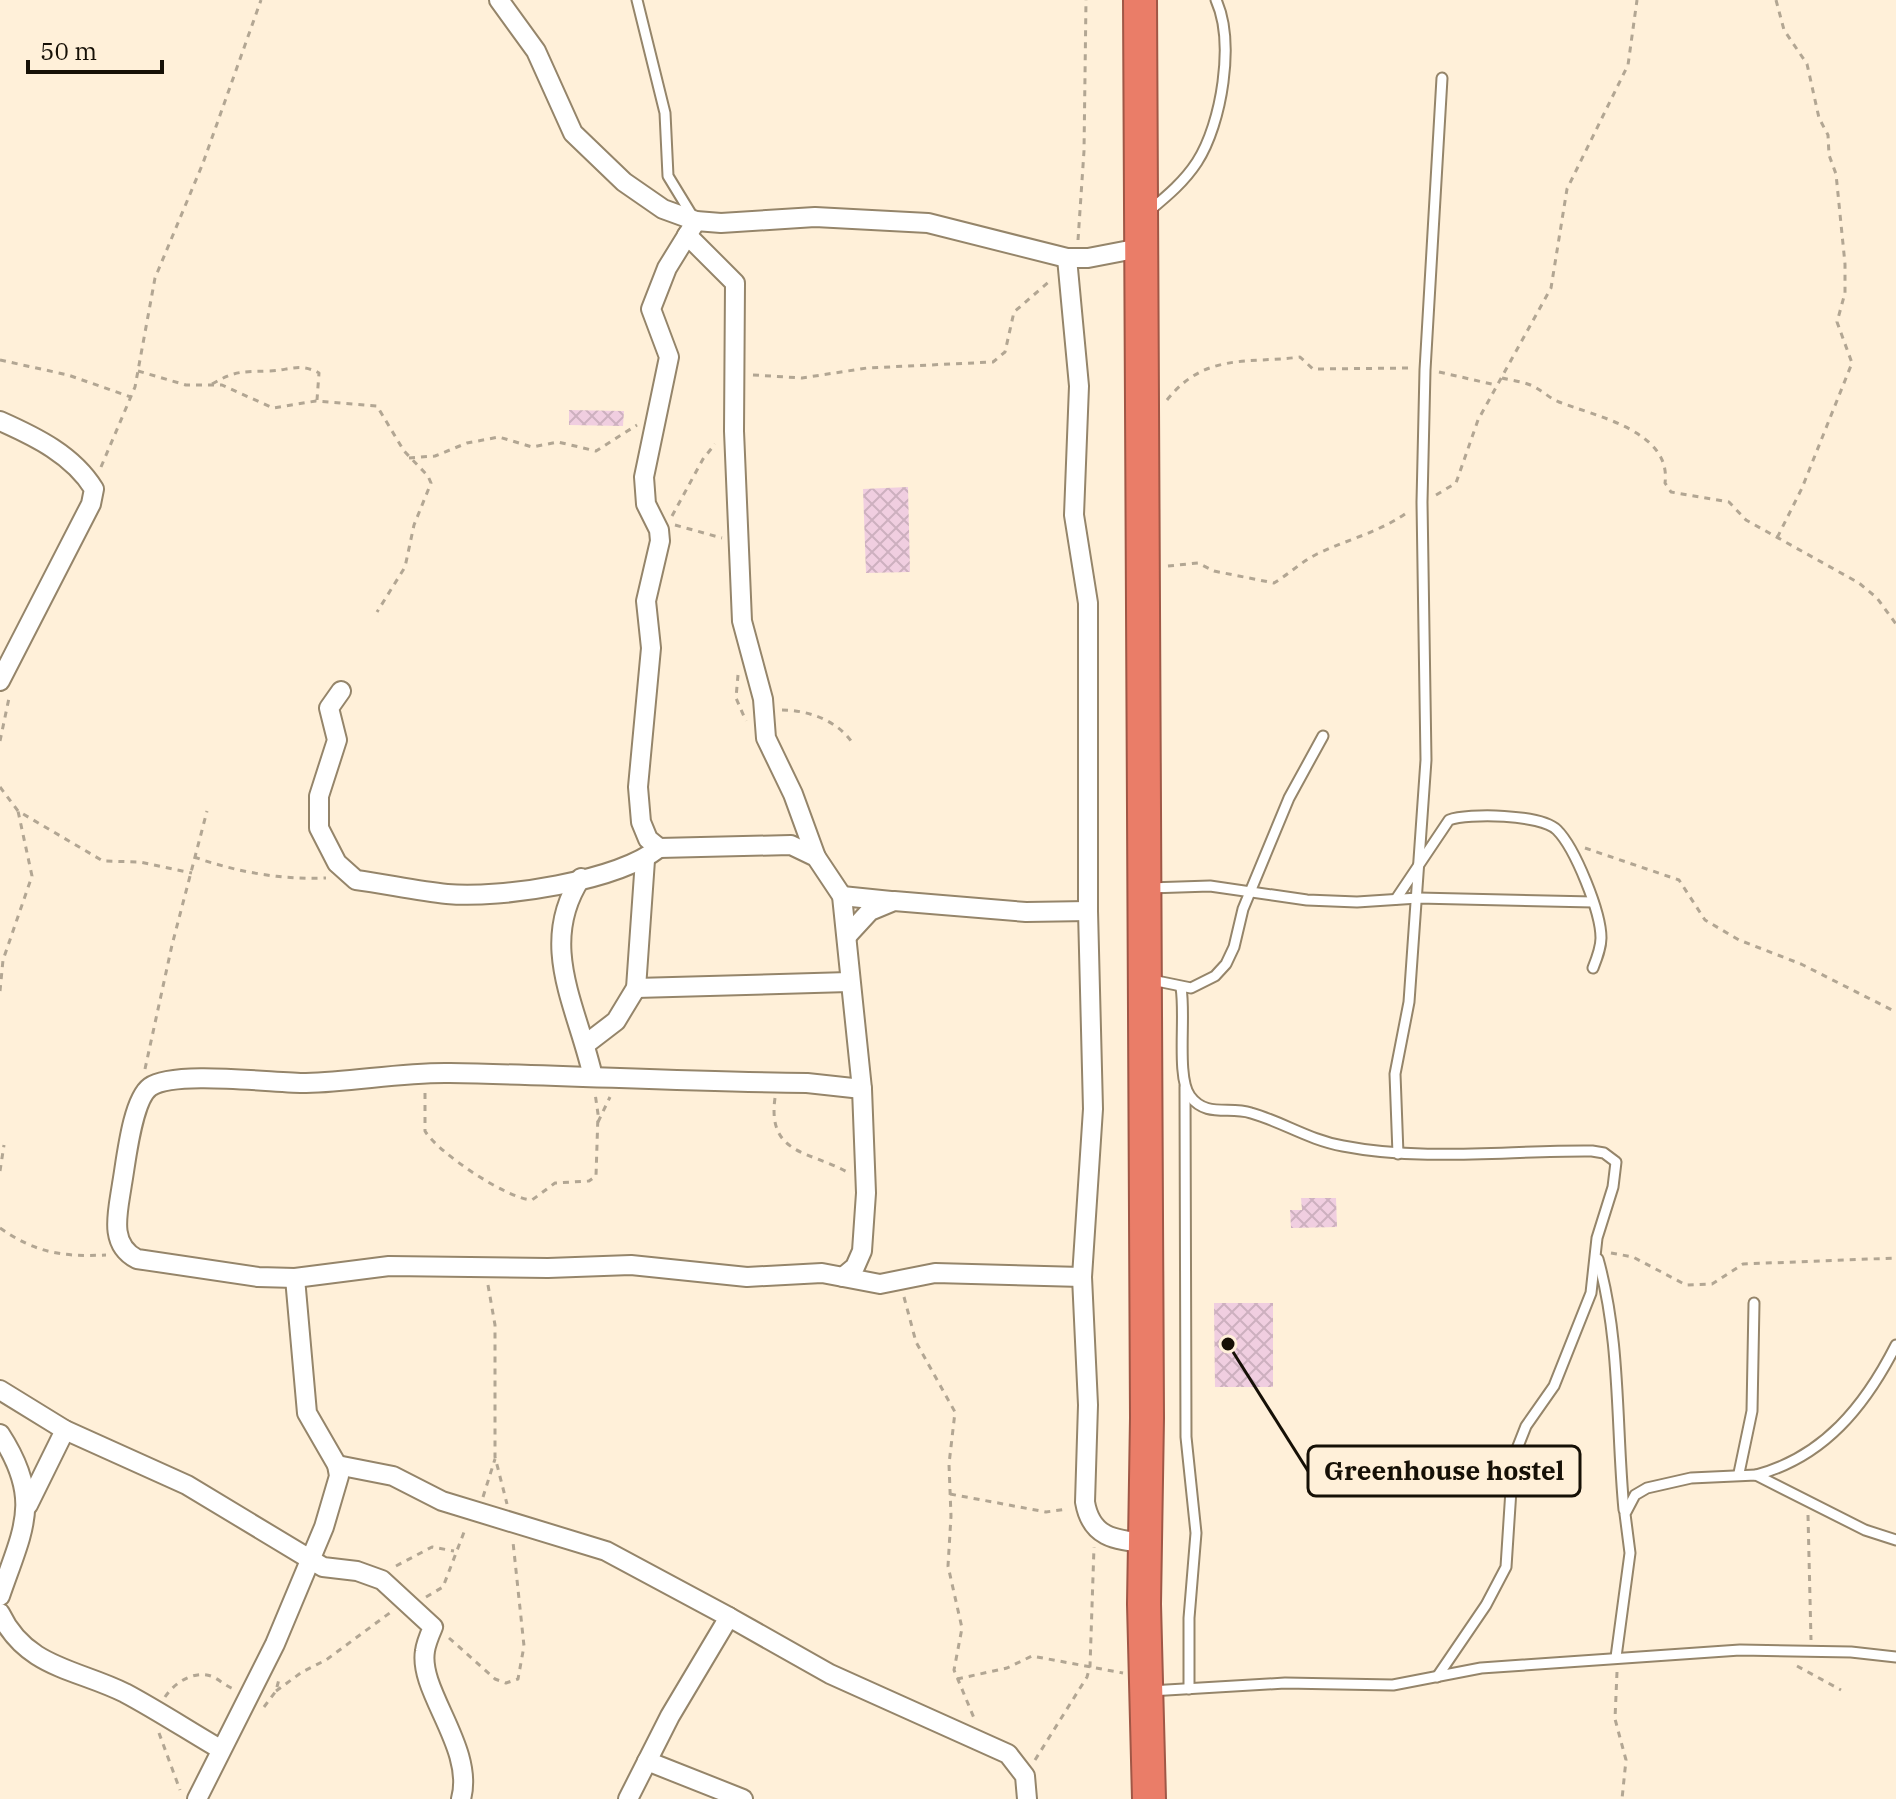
<svg xmlns="http://www.w3.org/2000/svg" width="1896" height="1799" viewBox="0 0 1896 1799" font-family="'IBM Plex Serif',serif">
	<style>
		.building { fill: url(#building-cross-hatch) }
		.lines { fill: none; stroke-linecap: round; stroke-linejoin: round }
		.lane-casing { stroke: #95856a; stroke-width: 13 }
		.street-casing { stroke: #95856a; stroke-width: 22 }
		.highway-casing { stroke: #a05746; stroke-width: 36 }
		.path { stroke: #b2a693; stroke-width: 3; stroke-dasharray: 6 6; stroke-linecap: butt }
		.lane { stroke: #fff; stroke-width: 9 }
		.street { stroke: #fff; stroke-width: 18 }
		.highway { stroke: #ea7d68; stroke-width: 32 }
		.leader { fill: none; stroke: #161006; stroke-width: 3 }
		.callout-dot { fill: #161006; stroke: #fff0d9; stroke-width: 3 }
		.callout { fill: #fff0d9; stroke: #161006; stroke-width: 3 }
		.callout-label { font-size: 26px; text-anchor: middle; font-weight: bold; fill: #161006 }
	</style>
	<defs>
		<pattern id="building-cross-hatch" width="8" height="8" patternUnits="userSpaceOnUse" patternTransform="scale(2)"><rect width="8" height="8" fill="#f0cee0"/><path d="M0 0l8 8M0 8l8-8" fill="none" stroke="#cdb0bf"/></pattern>
	</defs>
	<rect width="100%" height="100%" fill="#fff0d9"/>
	<g class="building">
		<polygon points="569,410 624,411 623,426 569,425"/>
		<polygon points="908,487 910,572 866,573 863,489"/>
		<polygon points="1301,1198 1336,1198 1337,1227 1291,1228 1290,1210 1302,1210"/>
		<polygon points="1214,1303 1273,1303 1273,1387 1215,1387"/>
	</g>
	<g class="lines">
		<defs>
			<g id="lane">
				<polyline points="637,0 665,113 668,176 693,217"/>
				<path d="M1149,211C1167,196 1184,182 1197,162C1222,123 1235,42 1216,0"/>
				<polyline points="1149,888 1210,886 1307,900 1357,902 1418,898 1593,902"/>
				<path d="M1396,899L1449,820C1468,813 1541,814 1557,830C1575,848 1601,912 1601,938C1601,948 1597,958 1593,968"/>
				<polyline points="1152,980 1191,988 1215,976 1226,964 1234,947 1243,909 1289,798 1323,736"/>
				<path d="M1181,988C1186,1015 1176,1077 1190,1096C1206,1118 1229,1106 1251,1113C1283,1122 1309,1140 1343,1146C1425,1162 1509,1150 1592,1151L1604,1153L1616,1162L1613,1187L1597,1238L1591,1293L1554,1386L1526,1426L1513,1459L1506,1567L1486,1605L1437,1677"/>
				<polyline points="1185,1087 1186,1437 1196,1533 1189,1618 1189,1689"/>
				<polyline points="1398,1154 1395,1074 1409,1002 1426,760 1422,502 1425,370 1442,78"/>
				<path d="M1598,1259C1621,1341 1616,1427 1624,1510"/>
				<polyline points="1739,1473 1752,1411 1754,1303"/>
				<path d="M1756,1475C1824,1457 1865,1406 1896,1345"/>
				<polyline points="1616,1657 1630,1553 1625,1514 1635,1495 1647,1488 1691,1478 1756,1475 1865,1530 1896,1540"/>
				<polyline points="1150,1691 1285,1683 1393,1685 1481,1668 1740,1650 1851,1652 1896,1657"/>
			</g>
			<g id="street">
				<polyline points="499,0 536,51 573,133 624,182 663,209 696,221 721,223 815,217 928,223 1067,258 1088,258 1140,248"/>
				<polyline points="696,221 667,268 651,309 669,357 644,477 646,504 659,530 660,541 646,601 651,648 638,787 641,822 648,839 659,848 791,845 816,857 842,896 862,1089 866,1193 862,1251 855,1267 843,1277"/>
				<polyline points="687,235 735,283 734,431 742,621 763,699 766,738 793,794 816,857"/>
				<path d="M1067,258L1079,386L1074,515L1088,603V911L1093,1109L1082,1277L1088,1405L1085,1502C1091,1537 1114,1540 1145,1543"/>
				<path d="M0,421C36,437 73,455 94,489L91,504L0,681"/>
				<path d="M341,691L329,708L337,740L319,796V828L337,863L356,880C386,884 417,891 447,894C501,899 617,881 659,848"/>
				<path d="M581,878C537,945 578,1008 593,1077"/>
				<polyline points="842,896 891,901"/>
				<polyline points="847,936 870,911 894,901 1026,912 1088,911"/>
				<polyline points="636,988 849,982"/>
				<polyline points="586,1044 616,1021 636,988 645,860"/>
				<path d="M862,1089L807,1083C688,1082 569,1075 450,1073C402,1072 354,1082 306,1083C273,1083 174,1070 150,1087C132,1100 126,1162 122,1184C118,1212 108,1244 137,1259L258,1277L295,1278L389,1266L548,1268L631,1265L747,1277L822,1273L880,1284L935,1273L1082,1277"/>
				<path d="M0,1390L65,1430L187,1485L323,1567L357,1571L382,1580L433,1627C430,1634 426,1643 425,1651C418,1691 475,1748 461,1799"/>
				<path d="M0,1434C43,1500 23,1529 0,1596"/>
				<polyline points="337,1465 393,1476 442,1501 606,1551 729,1617"/>
				<polyline points="28,1505 65,1430"/>
				<path d="M0,1613C26,1668 77,1669 125,1693C157,1710 189,1731 220,1749"/>
				<polyline points="647,1761 743,1799"/>
				<polyline points="197,1799 275,1644 324,1527 339,1476 337,1465 307,1413 295,1278"/>
				<polyline points="628,1799 670,1716 729,1617 830,1674 1008,1754 1025,1776 1027,1799"/>
			</g>
			<polyline id="highway" points="1140,0 1147,1418 1144,1604 1149,1799"/>
		</defs>
		<use href="#lane" class="lane-casing"/>
		<use href="#street" class="street-casing"/>
		<use href="#highway" class="highway-casing"/>
		<g class="path">
			<polyline points="1776,0 1784,30 1807,64 1819,118 1828,135 1829,155 1836,174 1845,264 1845,293 1837,322 1852,363 1802,488 1777,538"/>
			<polyline points="1078,240 1084,151 1086,0"/>
			<polyline points="0,360 68,375 131,397"/>
			<polyline points="138,371 186,385 222,385 273,408 316,401 377,406 404,451 428,476 431,483 414,525 405,567 377,612"/>
			<polyline points="1439,372 1496,385"/>
			<polyline points="753,375 802,378 867,368 993,362 1005,352 1014,312 1051,280"/>
			<path d="M1502,378C1514,381 1528,382 1538,389C1545,393 1551,399 1559,402C1595,416 1672,431 1665,483L1671,492L1729,502L1746,520L1859,583L1877,598L1896,624"/>
			<path d="M212,384C236,370 243,372 268,371C288,371 299,362 319,373L317,400"/>
			<path d="M1167,400C1205,352 1248,364 1300,357L1313,369L1411,368"/>
			<polyline points="409,458 435,456 467,443 499,437 532,447 558,442 596,451 637,425"/>
			<polyline points="101,467 135,387 155,278 203,163 261,0"/>
			<polyline points="1436,495 1456,483 1478,420 1551,288 1567,189 1628,65 1637,0"/>
			<polyline points="672,516 703,459 715,444"/>
			<polyline points="675,525 722,538"/>
			<path d="M1168,566L1198,563L1214,571L1274,583C1289,574 1301,562 1317,554C1348,539 1381,532 1409,511"/>
			<polyline points="738,675 736,698 746,721"/>
			<path d="M782,710C807,710 836,720 851,741"/>
			<polyline points="0,741 9,698"/>
			<polyline points="0,787 18,811 103,861 140,862 192,873"/>
			<polyline points="1585,848 1679,880 1705,920 1739,940 1801,964 1896,1012"/>
			<path d="M194,857C237,872 281,880 326,878"/>
			<polyline points="0,991 3,960 32,876 18,811"/>
			<polyline points="145,1069 172,945 207,811"/>
			<path d="M425,1093V1131C437,1152 507,1199 532,1200L555,1183L589,1181L596,1176L598,1114L595,1093"/>
			<path d="M775,1098C767,1155 810,1151 847,1172"/>
			<polyline points="598,1122 610,1097"/>
			<polyline points="0,1171 4,1145"/>
			<path d="M0,1228C36,1253 62,1257 106,1255"/>
			<polyline points="1611,1253 1633,1257 1686,1285 1712,1284 1743,1264 1896,1258"/>
			<polyline points="488,1285 495,1325 495,1457 507,1504"/>
			<polyline points="904,1297 916,1342 955,1412 949,1464 951,1516 948,1566 962,1628 954,1670 974,1718"/>
			<polyline points="950,1494 1046,1512 1067,1509"/>
			<polyline points="483,1497 495,1459"/>
			<polyline points="1808,1515 1811,1640"/>
			<polyline points="396,1566 432,1547 454,1551"/>
			<polyline points="426,1597 443,1587 466,1527"/>
			<polyline points="449,1638 495,1679 506,1683 518,1679 524,1646 513,1542"/>
			<polyline points="1797,1666 1841,1690"/>
			<polyline points="1617,1672 1615,1719 1626,1760 1622,1799"/>
			<polyline points="957,1679 1007,1668 1032,1656 1123,1673"/>
			<polyline points="276,1691 302,1672 326,1660 391,1612"/>
			<path d="M165,1697C174,1683 194,1670 211,1676C219,1679 225,1686 234,1689"/>
			<polyline points="264,1707 276,1691 279,1679"/>
			<polyline points="159,1733 180,1790"/>
			<polyline points="1035,1760 1087,1677 1090,1666 1094,1547"/>
		</g>
		<use href="#lane" class="lane"/>
		<use href="#street" class="street"/>
		<use href="#highway" class="highway"/>
	</g>
	<path class="leader" d="M1228 1344L1308 1471"/>
	<circle class="callout-dot" cx="1228" cy="1344" r="8"/>
	<rect class="callout" x="1308" y="1446" width="272" height="50" rx="8"/>
	<g class="callout-label">
		<text x="1444" y="1480">Greenhouse hostel</text>
	</g>
	<path d="M28 60v12h134v-12" fill="none" stroke="#161006" stroke-width="4"/>
	<text x="40" y="60" font-size="24" fill="#161006" stroke="#fff0d9" stroke-width="6" paint-order="stroke">50 m</text>
</svg>
